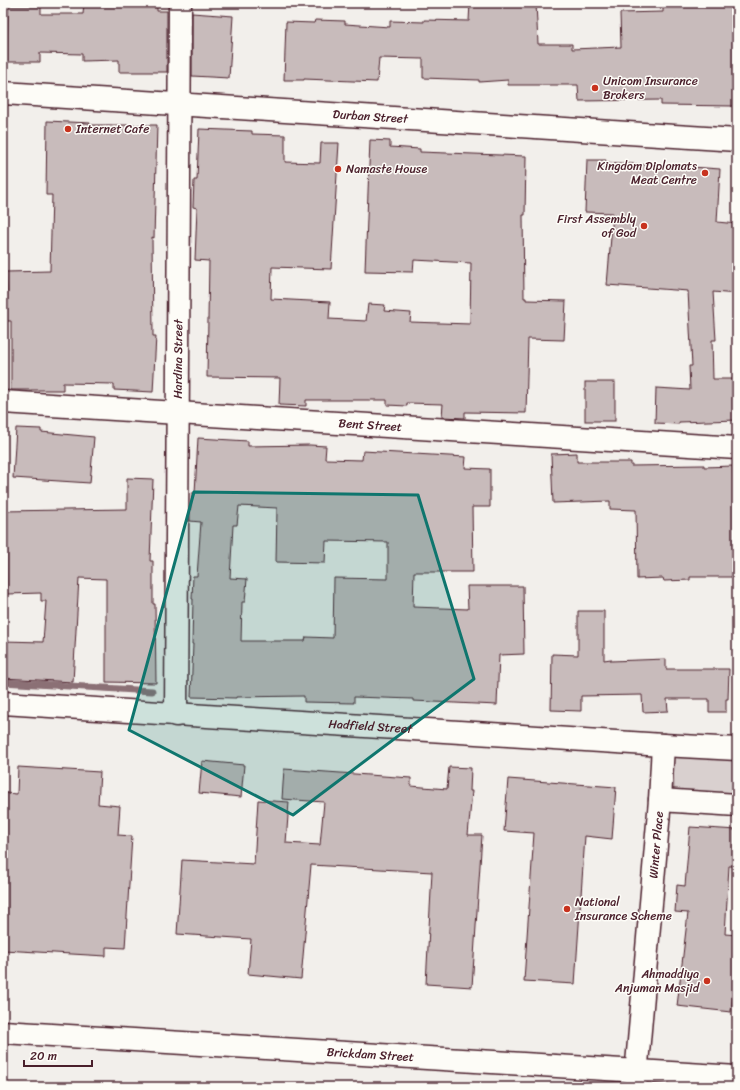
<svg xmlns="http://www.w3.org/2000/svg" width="740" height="1090" viewBox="0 0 740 1090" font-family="Sriracha,sans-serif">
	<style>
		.green { fill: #d9d0cf; stroke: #92787d }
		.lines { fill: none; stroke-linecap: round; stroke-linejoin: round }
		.stream { stroke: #8b6f75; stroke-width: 7 }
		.building { fill: #c8bbbb; stroke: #4a1f2b; fill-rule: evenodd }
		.minor-casing { stroke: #4a1f2b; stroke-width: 25 }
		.tertiary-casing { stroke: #4a1f2b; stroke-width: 25 }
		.minor { stroke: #fdfcf7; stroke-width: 22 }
		.tertiary { stroke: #fdfcf7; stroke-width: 22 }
		.marked { fill: #0f766e; fill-opacity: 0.2; stroke: #0f766e; stroke-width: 3; stroke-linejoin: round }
		.poi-dot { fill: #c8321e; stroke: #fdfcf7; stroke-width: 1.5 }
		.labels { text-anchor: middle; stroke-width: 3; stroke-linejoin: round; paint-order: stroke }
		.poi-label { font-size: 12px; fill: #4a1f2b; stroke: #fdfcf7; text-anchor: start }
		.street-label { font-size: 12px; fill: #4a1f2b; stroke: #fdfcf7 }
	</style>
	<rect width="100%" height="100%" fill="#f2efeb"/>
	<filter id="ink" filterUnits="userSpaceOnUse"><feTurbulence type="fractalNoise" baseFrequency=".025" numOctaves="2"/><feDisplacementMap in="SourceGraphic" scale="8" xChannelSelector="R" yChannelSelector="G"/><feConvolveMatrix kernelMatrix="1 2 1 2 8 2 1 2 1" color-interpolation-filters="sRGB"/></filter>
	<g filter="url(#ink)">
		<polygon class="green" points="673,757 737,760 737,794 674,791"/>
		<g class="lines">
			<polyline class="stream" points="3,682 152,691"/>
		</g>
		<g class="building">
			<polygon points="84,3 157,3 157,11 167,11 167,72 119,72 119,60 82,61 82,54 40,53 40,62 7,62 8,6 41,6 41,14 83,14"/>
			<polygon points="470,3 536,3 538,44 572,44 572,49 621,47 620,13 663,12 663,3 737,3 734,106 661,105 661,100 579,101 578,85 508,85 508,80 479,82 479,80 423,78 423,59 379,58 377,82 304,79 304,80 284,80 286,22 314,23 315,20 345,21 345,24 390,27 390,21 424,22 424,20 469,21"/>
			<polygon points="192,13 233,16 229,78 192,76"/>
			<polygon points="47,121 90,123 90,125 157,125 154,238 152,237 153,336 156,336 153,392 114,390 114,384 63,383 63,390 11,390 11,321 3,321 3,292 7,292 6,272 50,271 52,195 46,195"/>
			<polygon points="199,129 252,131 252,134 285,135 285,162 320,163 321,143 339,143 331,269 272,267 271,299 330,302 329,319 366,321 368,304 385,305 384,311 411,313 410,322 470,324 471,263 414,260 413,272 365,271 370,140 390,141 390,147 420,149 420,152 526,156 525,215 523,215 524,298 526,298 526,300 566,301 564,340 528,339 526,413 465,412 465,418 442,417 443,404 407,403 407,406 387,405 387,400 306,400 306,406 279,405 280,378 207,377 209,261 195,260 197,208 193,207 194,180 197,180"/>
			<polygon points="587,160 606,160 606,162 692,168 692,167 720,169 717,222 737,224 737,294 713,292 716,340 712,340 713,379 737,379 737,420 679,422 679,424 655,423 656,388 690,390 689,366 692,366 688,291 607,285 613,213 585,212"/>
			<rect x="585" y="382" width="30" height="39"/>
			<polygon points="16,428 41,429 41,432 94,437 90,483 13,478"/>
			<path d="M198,438L248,441V446L310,445L326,446L325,459L362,460L363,451L466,457L465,468L490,469V507H472L473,572H414L413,607L468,609L467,586H523L524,654L499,655L497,705L413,701V699L354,697V703L304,702V696L236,697V698L191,697L193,644H192L193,599H192L193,576H197L201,522L190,521V515L192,493H195ZM239,506L277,508L276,562L325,563L326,541L388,542V579L334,578L333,638L306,637L305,641H241L242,602H245L247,579L230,578L233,525H237Z"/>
			<polygon points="577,453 577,462 631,462 631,466 704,465 704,467 733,466 737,549 737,577 690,577 690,580 664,581 663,578 637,579 636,510 610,509 610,501 553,503 551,454"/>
			<polygon points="127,478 153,479 150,561 153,561 153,604 155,604 156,683 106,682 106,579 79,578 73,682 3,678 3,641 43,642 46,601 41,601 41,593 7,594 6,548 3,548 3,511 127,509"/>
			<polygon points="578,611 604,611 604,660 611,659 611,661 666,659 666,669 729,669 728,699 726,699 726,712 709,712 709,699 667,699 668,711 643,712 642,695 581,696 581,711 551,710 552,654 578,655"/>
			<polygon points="202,761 244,765 241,797 199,793"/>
			<polygon points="18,767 100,772 98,804 120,806 118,835 132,836 125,948 106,947 106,956 3,950 4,793 17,794"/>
			<polygon points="449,767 471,768 470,791 472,791 468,835 482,835 472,987 426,984 432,872 311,865 301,979 248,974 251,939 177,934 182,860 254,864 258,800 289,802 286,843 320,845 324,802 282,799 284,769 411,778 411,786 447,789"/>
			<polygon points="508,779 616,787 612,839 585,836 575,984 524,981 534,833 504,831"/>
			<polygon points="690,827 737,830 737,866 729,866 725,934 737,935 737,957 731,1012 677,1006 688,913 675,912 677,885 685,886"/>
		</g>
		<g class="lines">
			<defs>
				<g id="minor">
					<path id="s1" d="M3,402L737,448"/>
					<path id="s2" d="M3,703L663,745L737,749"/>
					<path id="s3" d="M176,715L180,3"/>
					<polyline points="660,800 737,805"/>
					<path id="s4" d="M3,1032L737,1077"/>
					<path id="s5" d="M635,1087L660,800L663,745"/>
				</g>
				<g id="tertiary">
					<path id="s6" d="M3,93L737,140"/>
				</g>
			</defs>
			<use href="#minor" class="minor-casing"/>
			<use href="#tertiary" class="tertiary-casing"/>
			<use href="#minor" class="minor"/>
			<use href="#tertiary" class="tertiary"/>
		</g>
	</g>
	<path class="marked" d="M194,492L418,495L474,679L293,815L129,730Z"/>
	<g class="poi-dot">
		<circle cx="595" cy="88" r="4"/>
		<circle cx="68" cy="129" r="4"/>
		<circle cx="338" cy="169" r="4"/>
		<circle cx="705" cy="173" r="4"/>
		<circle cx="644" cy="226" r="4"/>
		<circle cx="567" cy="909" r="4"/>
		<circle cx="707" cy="981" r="4"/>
	</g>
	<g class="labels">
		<g class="poi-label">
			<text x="603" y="85">Unicom Insurance<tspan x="603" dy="14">Brokers</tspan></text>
			<text x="76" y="133">Internet Cafe</text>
			<text x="697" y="170" text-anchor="end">Kingdom Diplomats<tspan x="697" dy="14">Meat Centre</tspan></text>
			<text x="346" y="173">Namaste House</text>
			<text x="636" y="223" text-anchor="end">First Assembly<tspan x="636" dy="14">of God</tspan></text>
			<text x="575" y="906">National<tspan x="575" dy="14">Insurance Scheme</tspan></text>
			<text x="699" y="978" text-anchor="end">Ahmaddiya<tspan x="699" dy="14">Anjuman Masjid</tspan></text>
		</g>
		<g class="street-label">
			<text dy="4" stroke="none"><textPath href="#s6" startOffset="368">Durban Street</textPath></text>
			<text dy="4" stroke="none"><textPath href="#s3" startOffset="356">Hardina Street</textPath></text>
			<text dy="4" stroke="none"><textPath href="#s1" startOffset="368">Bent Street</textPath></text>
			<text dy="4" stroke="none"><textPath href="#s2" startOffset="368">Hadfield Street</textPath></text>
			<text dy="4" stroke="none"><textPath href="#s5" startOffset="243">Winter Place</textPath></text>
			<text dy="4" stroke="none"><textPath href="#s4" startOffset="368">Brickdam Street</textPath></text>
		</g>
	</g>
	<rect width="740" height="1090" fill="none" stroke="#fdfcf7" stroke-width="16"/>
	<rect x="8" y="8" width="724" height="1074" fill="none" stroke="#4a1f2b" stroke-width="1.5" filter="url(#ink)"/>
	<path d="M24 1060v6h68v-6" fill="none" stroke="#4a1f2b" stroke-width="2"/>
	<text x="30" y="1060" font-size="12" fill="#4a1f2b" stroke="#fdfcf7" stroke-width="3" paint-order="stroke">20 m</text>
</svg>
